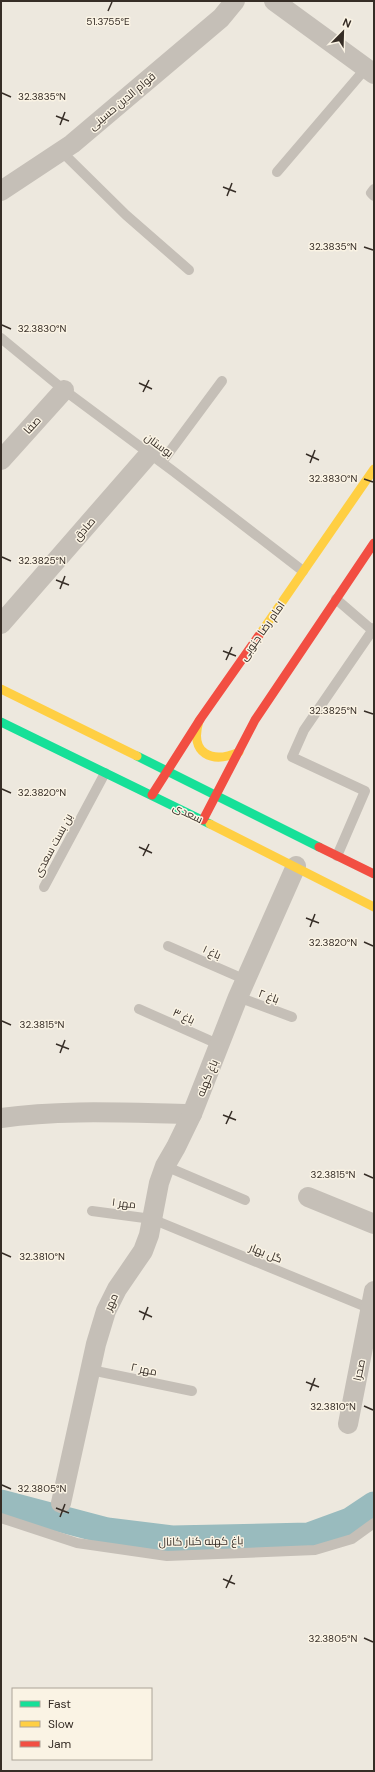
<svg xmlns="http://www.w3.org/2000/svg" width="375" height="1772" viewBox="0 0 375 1772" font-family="'DM Sans',Cairo,sans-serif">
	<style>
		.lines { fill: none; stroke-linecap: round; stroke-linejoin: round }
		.canal { stroke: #99bbbe; stroke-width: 27 }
		.lane { stroke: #c5bfb7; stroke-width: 10 }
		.street { stroke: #c5bfb7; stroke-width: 20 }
		.fast { stroke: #16e098; stroke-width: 9 }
		.slow { stroke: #ffcf43; stroke-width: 9 }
		.jam { stroke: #f24e42; stroke-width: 9 }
		.ticks { fill: none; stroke: #362d26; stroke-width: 1.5 }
		.labels { text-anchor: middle; stroke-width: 3; stroke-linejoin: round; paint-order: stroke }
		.street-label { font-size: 11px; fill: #362d26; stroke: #faf3e4 }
		.ticks-label { font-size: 10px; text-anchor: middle; fill: #362d26; stroke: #faf3e4; stroke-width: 3; stroke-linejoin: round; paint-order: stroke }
	</style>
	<rect width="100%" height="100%" fill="#ede8de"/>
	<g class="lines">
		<polyline class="canal" points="1,1503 107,1531 172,1539 309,1536 350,1521 374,1505"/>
		<g class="lane">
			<polyline points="61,151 126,215 189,270"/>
			<polyline points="277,172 366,68"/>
			<polyline points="374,189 371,193 374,196"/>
			<polyline points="1,338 64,390 173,471 303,571"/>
			<polyline points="162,462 222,381"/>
			<polyline points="336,599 372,630"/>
			<polyline points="337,856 365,791 292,757 304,730 374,628"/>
			<polyline points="44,887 105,773"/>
			<polyline points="168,946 246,980"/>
			<polyline points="238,997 292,1017"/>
			<polyline points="139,1009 220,1045"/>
			<polyline points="165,1166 245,1200"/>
			<polyline points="92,1211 152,1219 371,1309"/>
			<polyline points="91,1370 192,1391"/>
			<polyline points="1,1518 77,1543 167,1556 315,1550 352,1539 374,1523"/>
		</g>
		<g class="street">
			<polyline points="274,1 374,74"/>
			<polyline points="1,191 72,144 221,18 235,1"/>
			<polyline points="1,460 64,390"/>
			<polyline points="1,624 150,453"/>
			<path d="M1,1118C64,1109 129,1113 192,1114"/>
			<polyline points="308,1197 374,1224"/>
			<polyline points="348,1424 374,1291"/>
			<polyline points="61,1503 96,1344 106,1311 117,1289 143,1251 149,1235 159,1183 165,1166 176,1147 192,1114 238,997 296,866"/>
		</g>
		<g class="fast">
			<polyline points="1,722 210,824"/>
			<polyline points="137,756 319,847"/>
		</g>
		<g class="slow">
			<polyline points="260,634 374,469"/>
			<polyline points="1,689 137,756"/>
			<path d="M199,721C189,754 212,764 239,752"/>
			<polyline points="210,824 374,907"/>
		</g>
		<g class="jam">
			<polyline points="152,795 201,718 260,634"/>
			<polyline points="203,820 255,720 374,543"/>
			<polyline points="319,847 374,874"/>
		</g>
	</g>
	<path class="ticks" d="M108,11L112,2M2,93L11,97M56,116L69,121M60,125L65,112M223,187L236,192M227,196L232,183M364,247L373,250M2,325L11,329M139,383L152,389M143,392L149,380M306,454L319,460M310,463L315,450M364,479L373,482M2,557L11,561M56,580L69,585M60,589L65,576M223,651L236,656M226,660L232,647M364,711L373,714M2,789L11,793M139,847L152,853M143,856L149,844M306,918L319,923M310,927L315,914M364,942L373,946M2,1021L11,1025M56,1044L69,1049M60,1053L65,1040M223,1115L236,1120M226,1124L232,1111M364,1174L373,1178M2,1253L11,1257M139,1311L152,1317M143,1320L148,1307M306,1382L319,1387M310,1391L315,1378M364,1406L373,1410M2,1485L11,1489M56,1508L69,1513M60,1517L65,1504M223,1579L235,1584M226,1588L232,1575M364,1638L373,1642"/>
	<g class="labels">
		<g class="street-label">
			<text transform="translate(122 101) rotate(-40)" y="4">قوام الدین حسینی</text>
			<text transform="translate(32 425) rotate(-48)" y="4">صفا</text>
			<text transform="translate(159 445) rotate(36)" y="4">بوستان</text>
			<text transform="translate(84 529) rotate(-49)" y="4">صادق</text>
			<text transform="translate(262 631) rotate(-55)" y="4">امام رضا جنوبی</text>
			<text transform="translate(188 813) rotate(26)" y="4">سعدی</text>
			<text transform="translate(53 845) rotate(-62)" y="4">بن بست سعدی</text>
			<text transform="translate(212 952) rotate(24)" y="4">باغ ۱</text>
			<text transform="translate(269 996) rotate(20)" y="4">باغ ۲</text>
			<text transform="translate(184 1016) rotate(24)" y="4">باغ ۳</text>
			<text transform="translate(207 1078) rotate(-68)" y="4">باغ کهنه</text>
			<text transform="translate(124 1203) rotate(7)" y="4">مهر ۱</text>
			<text transform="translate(266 1253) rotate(22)" y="4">گل بهار</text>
			<text transform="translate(111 1302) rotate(-65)" y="4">مهر</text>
			<text transform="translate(144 1369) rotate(12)" y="4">مهر ۲</text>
			<text transform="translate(359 1370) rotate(-78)" y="4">صحرا</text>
			<text transform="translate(201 1541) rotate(-1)" y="4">باغ کهنه کنار کانال</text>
		</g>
	</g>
	<g class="ticks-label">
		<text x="108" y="25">51.3755°E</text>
		<text x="42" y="100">32.3835°N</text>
		<text x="333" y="250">32.3835°N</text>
		<text x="42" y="332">32.3830°N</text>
		<text x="333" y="482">32.3830°N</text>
		<text x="42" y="564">32.3825°N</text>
		<text x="333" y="714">32.3825°N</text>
		<text x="42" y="796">32.3820°N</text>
		<text x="333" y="946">32.3820°N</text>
		<text x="42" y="1028">32.3815°N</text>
		<text x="333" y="1178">32.3815°N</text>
		<text x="42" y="1260">32.3810°N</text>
		<text x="333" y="1410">32.3810°N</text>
		<text x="42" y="1492">32.3805°N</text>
		<text x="333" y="1642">32.3805°N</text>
	</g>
	<rect width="375" height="1772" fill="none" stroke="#362d26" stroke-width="4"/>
	<rect x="12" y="1688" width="140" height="72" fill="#faf3e4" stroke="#aca498"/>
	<rect x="20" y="1701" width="20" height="6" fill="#16e098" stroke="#aca498"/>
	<text x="48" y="1708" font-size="12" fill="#362d26">Fast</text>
	<rect x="20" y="1721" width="20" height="6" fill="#ffcf43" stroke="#aca498"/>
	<text x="48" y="1728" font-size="12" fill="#362d26">Slow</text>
	<rect x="20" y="1741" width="20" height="6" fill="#f24e42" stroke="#aca498"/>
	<text x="48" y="1748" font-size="12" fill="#362d26">Jam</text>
	<g transform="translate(343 32) rotate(23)" stroke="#faf3e4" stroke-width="3" paint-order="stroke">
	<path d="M0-3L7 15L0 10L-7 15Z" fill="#362d26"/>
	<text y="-6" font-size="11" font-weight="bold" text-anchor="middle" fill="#362d26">N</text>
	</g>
</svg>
